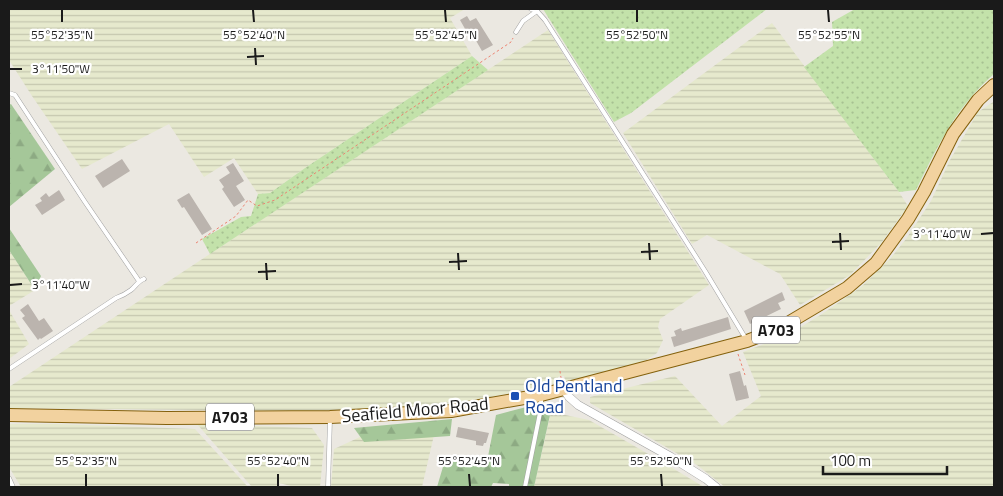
<svg xmlns="http://www.w3.org/2000/svg" width="1003" height="496" viewBox="0 0 1003 496" font-family="'Titillium Web',sans-serif">
	<style>
		.farmland { fill: url(#farmland-rules) }
		.grass { fill: url(#grass-dots) }
		.forest { fill: url(#forest-firs) }
		.building { fill: #bbb4ae }
		.lines { fill: none; stroke-linecap: round; stroke-linejoin: round }
		.lane-casing { stroke: #a1a1a1; stroke-width: 5 }
		.street-casing { stroke: #a1a1a1; stroke-width: 9 }
		.primary-casing { stroke: #84610d; stroke-width: 14 }
		.path { stroke: #ec8371; stroke-width: 1; stroke-dasharray: 2.5 2.5; stroke-linecap: butt }
		.lane { stroke: #fff; stroke-width: 4 }
		.street { stroke: #fff; stroke-width: 8 }
		.primary { stroke: #f2d29f; stroke-width: 12 }
		.ticks { fill: none; stroke: #1a1a1a; stroke-width: 2 }
		.transit-dot { fill: #1a4fb4; stroke: #fff; stroke-width: 2 }
		.labels { text-anchor: middle; stroke-width: 4.5; stroke-linejoin: round; paint-order: stroke }
		.shield { fill: #fff; stroke: #5f5f5f; stroke-width: 1 }
		.shield-label { font-size: 16px; font-weight: bold; fill: #1a1a1a }
		.transit-label { font-size: 18px; fill: #164399; stroke: #fff; text-anchor: start }
		.street-label { font-size: 18px; fill: #1a1a1a; stroke: #fff }
		.ticks-label { font-size: 12px; text-anchor: middle; fill: #1a1a1a; stroke: #fff; stroke-width: 4.5; stroke-linejoin: round; paint-order: stroke }
	</style>
	<defs>
		<pattern id="farmland-rules" width="6" height="5" patternUnits="userSpaceOnUse" patternTransform="scale(1.25)"><rect width="6" height="5" fill="#e6e9cd"/><path d="M0 2.5h6" fill="none" stroke="#c5c7af"/></pattern>
		<pattern id="grass-dots" width="8" height="8" patternUnits="userSpaceOnUse" patternTransform="scale(1.25)"><rect width="8" height="8" fill="#c3e2aa"/><path d="M2 2h.1M6 6h.1" fill="none" stroke="#a7c192" stroke-width="1.8" stroke-linecap="round"/></pattern>
		<pattern id="forest-firs" width="22" height="20" patternUnits="userSpaceOnUse" patternTransform="scale(1.25)"><rect width="22" height="20" fill="#a5c799"/><path d="M5 1l3.5 6h-7zM16 11l3.5 6h-7z" fill="#8daa83"/></pattern>
	</defs>
	<rect width="100%" height="100%" fill="#ebe8e1"/>
	<g class="farmland">
		<polygon points="9,9 465,9 450,18 472,56 305,168 270,193 258,194 234,158 204,177 169,124 82,169 32,96 9,60"/>
		<polygon points="772,23 899,192 908,206 881,243 850,275 800,305 780,274 707,235 692,244 623,133"/>
		<polygon points="548,30 709,285 660,319 658,327 663,340 657,353 639,365 566,383 564,376 561,376 558,377 559,383 475,400 439,405 405,408 304,411 9,408 9,387"/>
		<polygon points="993,102 994,103 994,487 725,487 697,465 590,403 590,397 675,376 722,426 761,396 743,352 788,335 822,314 861,287 890,259 906,239 931,201 950,160 978,112"/>
		<polygon points="9,250 35,290 9,306"/>
		<polygon points="9,310 29,344 9,359"/>
		<polygon points="551,412 589,420 664,463 704,487 534,487"/>
		<polygon points="9,424 55,424 195,429 248,487 21,487 9,467"/>
		<polygon points="197,424 312,428 324,445 320,487 295,487 279,483 280,487 252,487"/>
		<polygon points="434,435 422,487 331,487 334,449 360,437"/>
	</g>
	<g class="grass">
		<polygon points="543,9 767,9 631,113 614,122"/>
		<path d="M855,9H994V74C956,107 938,145 916,190L899,192L804,67L833,46L832,22Z"/>
		<polygon points="472,56 488,70 210,254 202,239 241,217 251,216 258,194 270,193 305,168"/>
	</g>
	<g class="forest">
		<polygon points="11,104 55,169 9,207 9,105"/>
		<polygon points="9,228 41,276 35,290 9,250"/>
		<polygon points="534,405 552,406 534,487 509,487 509,484 493,483 491,487 437,487 445,460 486,467 496,415"/>
		<polygon points="452,419 450,436 364,442 354,428"/>
	</g>
	<g class="building">
		<polygon points="467,16 470,21 476,18 493,45 482,51 471,32 468,34 460,20"/>
		<polygon points="122,159 130,171 103,188 95,176"/>
		<polygon points="233,163 244,181 236,186 245,200 234,207 222,189 224,187 219,180 230,173 226,167"/>
		<polygon points="59,190 65,200 42,215 35,205 42,201 40,198 46,193 49,197"/>
		<polygon points="189,193 212,229 202,235 184,207 182,208 177,200"/>
		<polygon points="782,292 785,300 778,303 781,309 750,324 744,311"/>
		<polygon points="28,304 39,321 44,318 53,331 41,339 40,338 38,340 22,318 25,316 20,310"/>
		<polygon points="728,317 731,329 674,347 671,337 676,336 674,331 681,328 682,331"/>
		<polygon points="740,371 744,386 746,385 749,398 736,401 729,374"/>
		<polygon points="458,427 489,433 486,443 484,443 483,446 476,445 476,441 456,437"/>
	</g>
	<g class="lines">
		<defs>
			<g id="lane">
				<polyline points="531,9 537,11 545,20 705,271 746,339"/>
				<polyline points="516,32 523,21 537,11"/>
				<polyline points="9,93 15,95 85,202 139,281"/>
				<path d="M9,369L116,298C122,296 127,293 131,290C136,286 138,281 144,279"/>
				<polyline points="9,478 13,487"/>
				<polyline points="328,487 330,419"/>
				<polyline points="525,487 541,408 541,398"/>
			</g>
			<polyline id="street" points="564,390 569,397 578,405 671,457 706,479 716,487"/>
			<polyline id="primary" points="9,415 167,418 330,417 451,411 541,395 747,341 778,329 847,288 876,263 908,219 924,192 953,134 978,100 994,85"/>
		</defs>
		<use href="#lane" class="lane-casing"/>
		<use href="#street" class="street-casing"/>
		<use href="#primary" class="primary-casing"/>
		<g class="path">
			<polyline points="196,243 236,216 248,200 257,206 275,200 511,42 513,38"/>
			<polyline points="738,354 745,375"/>
			<polyline points="560,371 561,378"/>
		</g>
		<use href="#lane" class="lane"/>
		<use href="#street" class="street"/>
		<use href="#primary" class="primary"/>
	</g>
	<path class="ticks" d="M62,10V22M253,10L254,22M445,10L446,22M637,10V22M828,10L829,22M255,48L256,65M247,57L264,56M10,69H22M840,233L841,250M981,234L993,233M832,242L849,241M649,243L650,260M641,252L658,251M458,253L459,270M449,262L467,261M266,263L267,280M258,272L276,271M10,285L22,284M86,474V486M278,474V486M469,474L470,486M661,474L662,486"/>
	<rect class="transit-dot" x="510" y="391" width="10" height="10" rx="2.5"/>
	<g class="labels">
		<g class="shield">
			<rect x="752" y="316.5" width="48" height="27" rx="4"/>
			<rect x="206" y="403.5" width="48" height="27" rx="4"/>
		</g>
		<g class="shield-label">
			<text x="776" y="336">A703</text>
			<text x="230" y="423">A703</text>
		</g>
		<g class="transit-label">
			<text x="525" y="392">Old Pentland<tspan x="525" dy="21">Road</tspan></text>
		</g>
		<g class="street-label">
			<text transform="translate(415 410) rotate(-5)" y="6">Seafield Moor Road</text>
		</g>
	</g>
	<g class="ticks-label">
		<text x="62" y="39">55°52'35"N</text>
		<text x="254" y="39">55°52'40"N</text>
		<text x="446" y="39">55°52'45"N</text>
		<text x="637" y="39">55°52'50"N</text>
		<text x="829" y="39">55°52'55"N</text>
		<text x="61" y="73">3°11'50"W</text>
		<text x="942" y="238">3°11'40"W</text>
		<text x="61" y="289">3°11'40"W</text>
		<text x="86" y="465">55°52'35"N</text>
		<text x="278" y="465">55°52'40"N</text>
		<text x="469" y="465">55°52'45"N</text>
		<text x="661" y="465">55°52'50"N</text>
	</g>
	<rect width="1003" height="496" fill="none" stroke="#1a1a1a" stroke-width="20"/>
	<path d="M823 466v8h124v-8" fill="none" stroke="#1a1a1a" stroke-width="2.5"/>
	<text x="830" y="466" font-size="15" fill="#1a1a1a" stroke="#ffffff" stroke-width="4" paint-order="stroke">100 m</text>
</svg>
